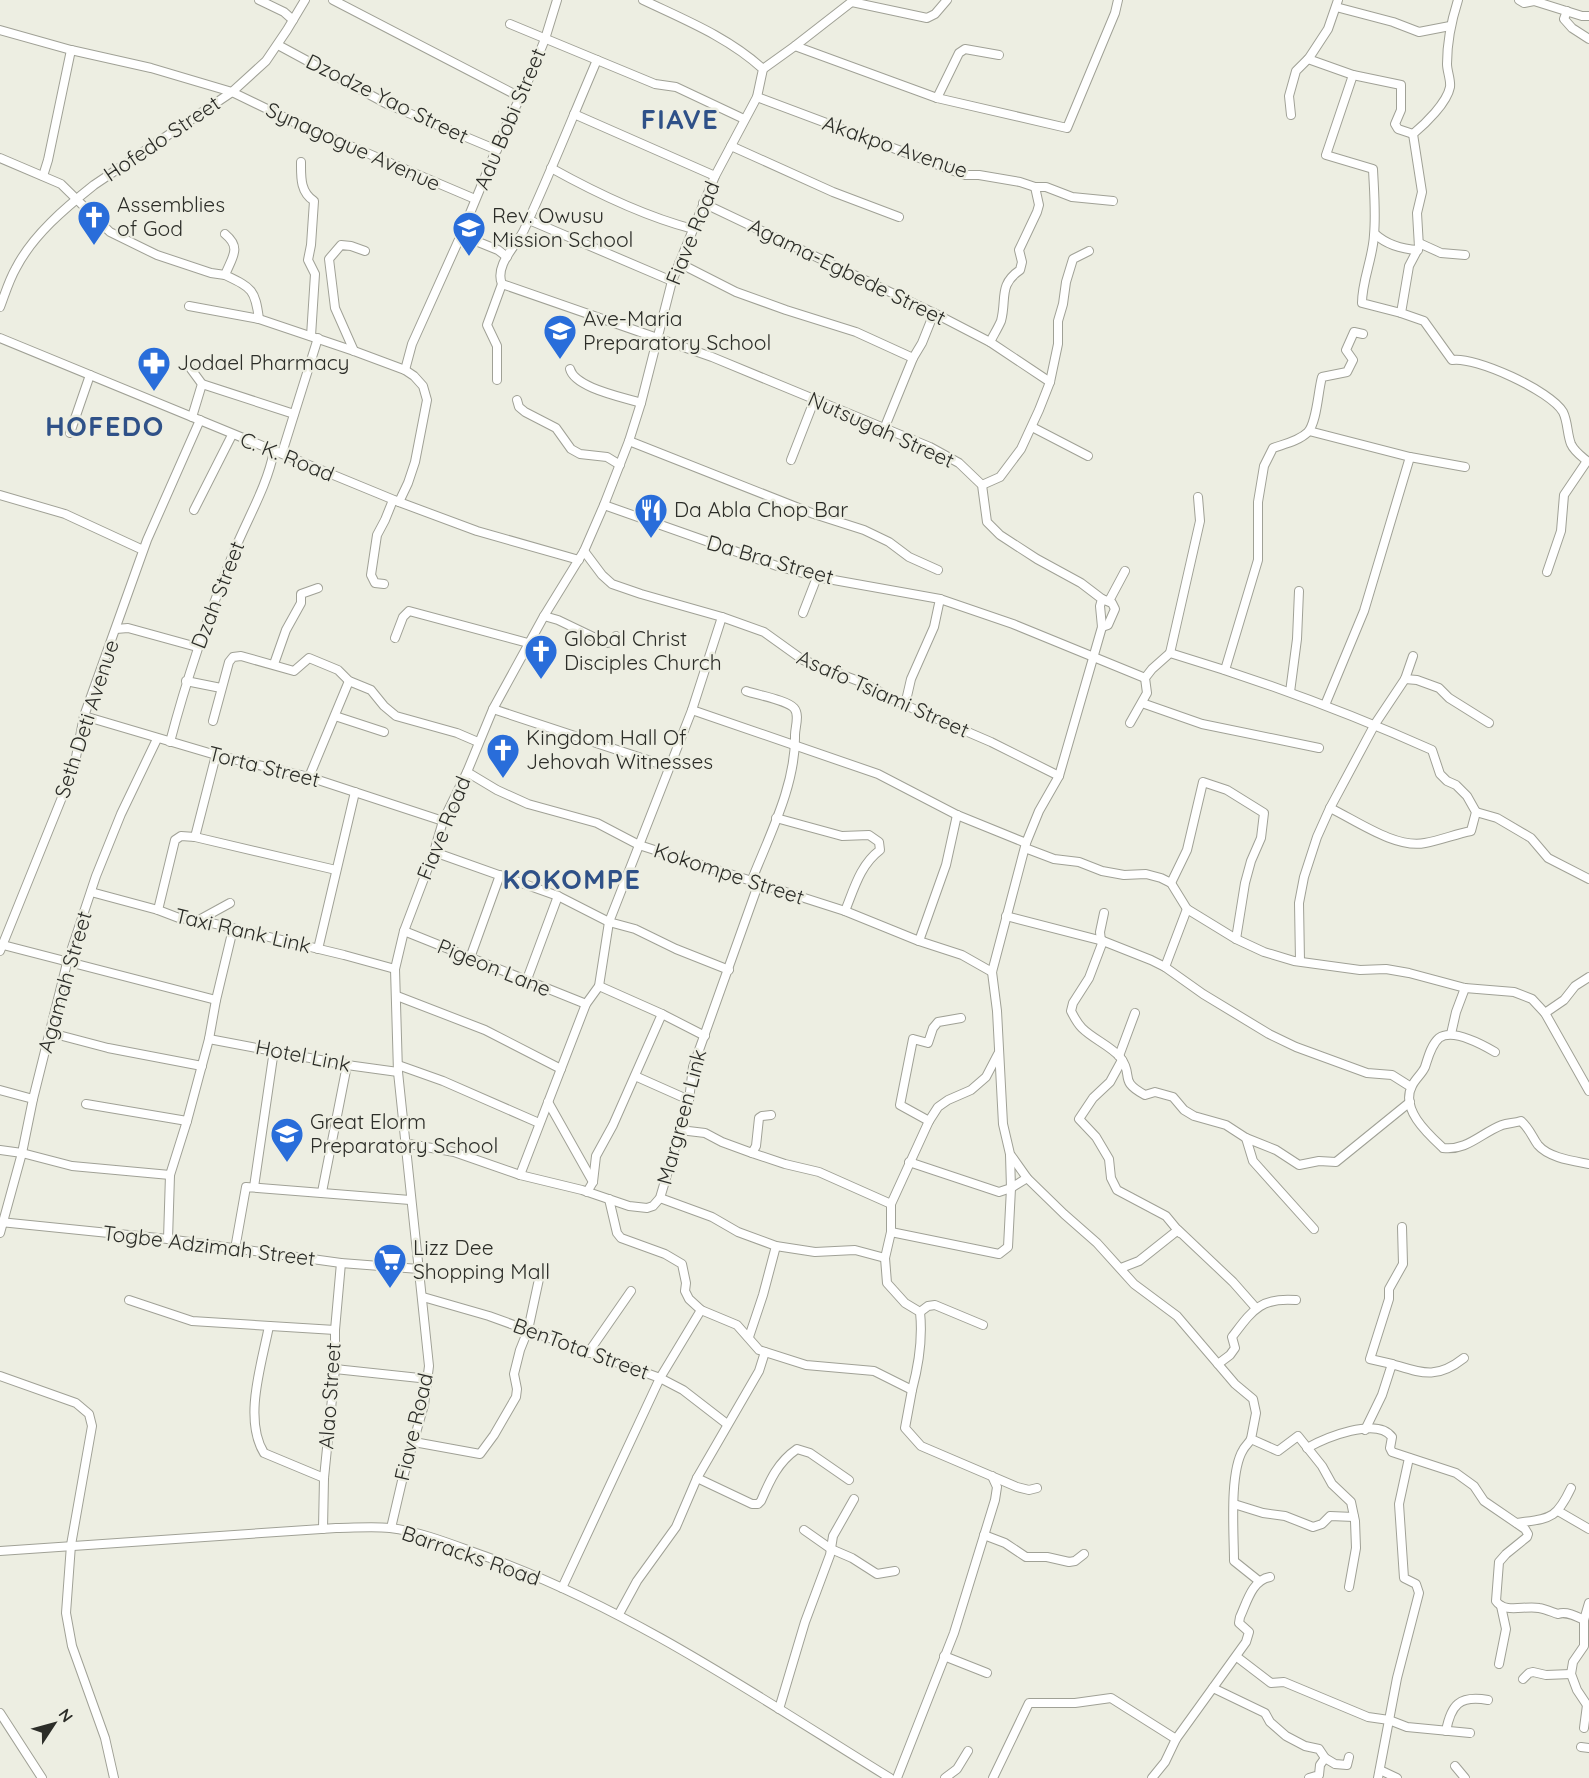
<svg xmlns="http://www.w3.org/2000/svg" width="1589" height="1778" viewBox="0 0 1589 1778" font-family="Quicksand,sans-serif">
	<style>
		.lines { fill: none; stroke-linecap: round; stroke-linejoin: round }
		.minor-casing { stroke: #a0a196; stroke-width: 10 }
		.minor { stroke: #fff; stroke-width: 8 }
		.labels { text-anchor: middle; stroke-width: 5; stroke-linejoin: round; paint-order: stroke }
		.street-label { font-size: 21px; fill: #2c2d28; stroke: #edeee2 }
		.poi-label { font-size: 21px; fill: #2c2d28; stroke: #edeee2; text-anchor: start }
		.district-label { font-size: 27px; font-weight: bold; letter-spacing: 1.5px; fill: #2f5188; stroke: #edeee2 }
	</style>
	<rect width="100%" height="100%" fill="#edeee2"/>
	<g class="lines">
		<defs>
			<g id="minor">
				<polyline points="259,0 284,12 293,20"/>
				<polyline points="333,0 520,97"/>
				<path d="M1458,0C1451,22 1447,41 1447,64C1447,71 1451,80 1450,87C1447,103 1425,124 1413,134L1422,192L1417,213L1419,247L1409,266L1401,313L1424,321L1452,360C1475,356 1551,391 1563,412C1568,422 1567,434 1571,444C1574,451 1581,456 1587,461L1564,495L1561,531L1547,572"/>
				<polyline points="1519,0 1524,3 1534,1 1582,16 1589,16"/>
				<polyline points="852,2 927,18 935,14 947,0"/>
				<polyline points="1336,7 1393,22 1419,32 1450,26"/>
				<polyline points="1567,11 1564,19 1572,28 1589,39"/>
				<polyline points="510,24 655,84 676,87 744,119"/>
				<polyline points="0,30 71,50 151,68 232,92 294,122 475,199"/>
				<polyline points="278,45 387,104 497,150"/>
				<polyline points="795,46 937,98 1067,128 1115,13 1118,0"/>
				<polyline points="1308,59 1353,75"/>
				<path d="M597,60C573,116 550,174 524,230C517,245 494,265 502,284L712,357L930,447L959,463L982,485L987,522L1000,535L1037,559L1081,583L1102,599L1100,606L1102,627L1059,776L1039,811L1026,843L992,972L997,1011L1003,1124L1010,1154L1027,1178L1064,1214L1097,1243L1134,1284L1177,1316L1235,1384L1253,1399L1256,1413L1251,1439L1278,1451L1298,1436L1322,1466L1332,1484L1351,1502L1355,1521L1356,1548L1349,1587"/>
				<polyline points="763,69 795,46 854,0"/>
				<polyline points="757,97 965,175 979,175 1020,182 1035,187 1046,187 1072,197 1113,201"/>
				<polyline points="937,98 959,53 965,49 999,55"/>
				<polyline points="574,114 715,176"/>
				<polyline points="1291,115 1289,96 1296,71 1309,58 1328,29 1338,0"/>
				<polyline points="731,146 833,192 899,217"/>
				<polyline points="0,158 61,184 110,232 157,255 211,273 225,275"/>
				<path d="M301,162C301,177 300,192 314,201L311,245L308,260L315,274L311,336"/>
				<path d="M551,168C596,193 643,216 693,229"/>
				<polyline points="43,176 48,160 71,50"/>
				<polyline points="703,203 934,313 990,342 1050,382"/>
				<polyline points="529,220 672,281"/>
				<path d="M225,234C242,248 232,257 225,275C252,288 255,289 259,319"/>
				<path d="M1375,234C1387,245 1401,249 1418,250"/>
				<polyline points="461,235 498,250 507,257"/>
				<polyline points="1419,243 1441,253 1465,255"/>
				<polyline points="679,263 736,292 786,310 856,332 913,358"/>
				<polyline points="189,306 259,319 354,351 405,370 414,376 423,386 427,400 415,462 408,483 399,502"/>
				<path d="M0,307C5,294 9,280 16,268C33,235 65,208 94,185L232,92L266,61L287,30L305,0"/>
				<path d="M1401,313L1362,303C1362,280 1373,258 1374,235C1376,213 1374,191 1373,169L1326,155L1353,75L1401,85V110L1395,124L1398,129L1413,134"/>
				<polyline points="0,338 399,502 477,531 579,560"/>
				<path d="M990,342C993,336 998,328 1001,321C1007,299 998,285 1020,270L1022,262L1019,250L1037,212L1039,205L1035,187"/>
				<polyline points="354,351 335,308 329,259 341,245 351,246 365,251"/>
				<polyline points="191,369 202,384 192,417"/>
				<path d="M570,369C575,388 623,397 641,403"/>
				<polyline points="405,370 412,344 461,235 506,126 526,86 545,39 557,0"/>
				<polyline points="497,380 497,346 487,325 502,284"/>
				<polyline points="202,384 294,414"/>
				<polyline points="517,400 519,407 525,412 556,428 571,449 580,454 607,457 620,465"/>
				<polyline points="1032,427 1088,456"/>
				<polyline points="884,429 913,358 922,343 934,313"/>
				<polyline points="1309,431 1410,457 1465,467"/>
				<polyline points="70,433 90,375"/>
				<polyline points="629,441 814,514 864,530 889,542 909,557 938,570"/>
				<polyline points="282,453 318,338"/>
				<polyline points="791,460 814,401"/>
				<polyline points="982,485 1000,477 1021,449 1039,410 1050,382 1058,344 1058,321 1063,304 1066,282 1073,259 1089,251"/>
				<polyline points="0,495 65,514 143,550"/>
				<polyline points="604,505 777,566 817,577 940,599 1013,624 1145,678"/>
				<polyline points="194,510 232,435"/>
				<polyline points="584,551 602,575 612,584 641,594 722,617 764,632 803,660 861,682 905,705 991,742 1059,776"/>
				<polyline points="384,584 375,583 371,575 377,535 385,520 393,500"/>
				<polyline points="1109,601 1125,571"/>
				<polyline points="803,613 817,577"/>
				<polyline points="544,616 558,620 606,643 611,642 616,636"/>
				<polyline points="1102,627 1108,625 1115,609 1112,603 1102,599"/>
				<polyline points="116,629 128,628 197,647"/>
				<polyline points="395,638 403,617 409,611 528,643"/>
				<polyline points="1170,653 1200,521 1198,497"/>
				<polyline points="274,664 286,630 301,603 301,594 318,588"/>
				<path d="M1225,670L1258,560V502L1264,466L1273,448C1284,444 1299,441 1308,432C1317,422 1318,391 1322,377L1347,372L1353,360L1346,350L1354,332L1363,334"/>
				<polyline points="1405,679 1417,680 1439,688 1449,698 1489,723"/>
				<polyline points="186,681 221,688"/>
				<path d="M746,691C757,695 787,700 794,708C800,715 795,727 795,735C796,785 769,836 751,882"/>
				<polyline points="1290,692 1297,639 1299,591"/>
				<polyline points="1142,703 1202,724 1319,748"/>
				<polyline points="905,705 911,679 934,627 940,599"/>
				<polyline points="1325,705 1364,611 1410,457"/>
				<polyline points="493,709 669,767"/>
				<polyline points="692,710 878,774 957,815 1026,843"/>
				<polyline points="84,716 216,755 309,777 443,821"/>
				<polyline points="335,716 384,732"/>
				<polyline points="213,721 229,662 233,657 241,656 294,671 309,658 338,670 349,681 371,690 384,706 396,716 457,733 478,742"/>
				<path d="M1130,723L1147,693L1145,678L1152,669L1170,653C1260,680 1347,712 1432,750L1440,774L1447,781L1456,785L1467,796L1476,812L1471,831C1456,834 1441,840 1425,843C1396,849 1357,821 1330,808"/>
				<path d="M170,742C187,677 208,616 233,554C247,519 267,487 274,451"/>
				<polyline points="467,772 497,790 528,804 597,823 639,845 845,911 919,941 962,955 992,972"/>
				<polyline points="309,777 349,681"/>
				<polyline points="1476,812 1497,818 1531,838 1548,858 1589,879"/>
				<path d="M776,818L842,836L869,835L879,842L880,850C860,865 854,889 845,911"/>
				<polyline points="195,837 216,755"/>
				<polyline points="1025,848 1054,859 1079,862 1102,871 1124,875 1146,874 1161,878 1171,883 1187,909 1236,939 1264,952 1294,961 1360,970 1386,969 1409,973 1465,988 1514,992 1532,999 1545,1013 1589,1091"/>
				<polyline points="434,852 558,896 609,922 635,929 676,949 729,970"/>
				<polyline points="1171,883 1187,850 1203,782 1227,790 1264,813 1261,838 1251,861 1245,883 1236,939"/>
				<polyline points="91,892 158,910 179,918 199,920 344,955 395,969"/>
				<polyline points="158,910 175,840 181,836 195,837 336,870"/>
				<polyline points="1006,916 1103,941 1151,960 1165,967 1203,994 1269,1034 1296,1047 1367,1073 1392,1075 1411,1087"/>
				<polyline points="199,920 230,903"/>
				<polyline points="404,931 586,1004"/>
				<polyline points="919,941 946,865 957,815"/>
				<polyline points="1101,941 1100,932 1104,913"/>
				<path d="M1103,941L1089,978L1073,1003L1071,1011C1074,1017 1077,1023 1082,1028C1093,1039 1109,1045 1120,1057C1135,1076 1117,1080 1145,1095L1155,1092L1173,1097L1184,1110L1194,1116L1226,1125L1246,1138L1276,1150L1299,1165L1319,1161L1336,1162L1410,1102"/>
				<polyline points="3,945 216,1000"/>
				<polyline points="318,949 355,792"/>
				<polyline points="0,951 67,785 76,757 84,716 147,540 200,420"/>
				<polyline points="470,958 500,875"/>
				<polyline points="1300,961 1299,903 1304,877 1317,837 1330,808 1375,724 1405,679 1413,656"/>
				<polyline points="1165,967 1187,909"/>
				<polyline points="526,982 558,896"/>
				<polyline points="599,986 662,1014 705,1036"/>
				<polyline points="397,996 485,1030 561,1069"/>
				<polyline points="1545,1013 1564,1000 1575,986 1589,977"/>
				<polyline points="51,1033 108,1048 202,1066"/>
				<polyline points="1451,1034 1456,1012 1465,988"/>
				<polyline points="209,1039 347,1065 398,1072"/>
				<path d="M1495,1052C1483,1045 1453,1028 1439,1038C1431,1045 1428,1058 1425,1067C1422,1074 1415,1079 1412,1086C1400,1109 1428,1134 1443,1148C1467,1151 1481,1133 1502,1125C1508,1123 1515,1123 1521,1121C1530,1129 1532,1137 1538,1145C1549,1158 1574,1161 1589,1164"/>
				<polyline points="1119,1056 1135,1013"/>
				<polyline points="1122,1060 1110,1082 1093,1098 1079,1119 1096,1137 1109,1159 1111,1178 1117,1190 1166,1216 1180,1233"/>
				<polyline points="398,1065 443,1081 539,1123"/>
				<polyline points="635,1076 689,1100"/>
				<polyline points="0,1090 33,1099"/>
				<polyline points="548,1102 593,1182"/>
				<polyline points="86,1104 187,1121"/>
				<polyline points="929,1121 900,1105 913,1039 928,1043 933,1028 938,1022 961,1018"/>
				<polyline points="680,1130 705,1133 722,1142 752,1153 785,1164 819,1172 891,1204"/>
				<polyline points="1246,1138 1253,1161 1314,1229"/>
				<polyline points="404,1143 454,1152 520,1175 582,1190 629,1206 647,1208 653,1206 660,1198 689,1100 693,1067 758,885"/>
				<polyline points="0,1150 22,1153 72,1166 170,1175"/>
				<polyline points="752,1153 756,1146 759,1118 762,1116 771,1115"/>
				<polyline points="909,1162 999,1192 1011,1188 1027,1178"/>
				<polyline points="520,1175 586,1004 599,986 609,922 692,710 722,617"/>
				<polyline points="254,1187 274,1050"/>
				<polyline points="322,1192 347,1065"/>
				<polyline points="587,1192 593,1182 596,1156 613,1125 662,1014"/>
				<polyline points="660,1198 712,1217 738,1232 776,1246 815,1252 855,1250 885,1258"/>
				<path d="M609,1199L617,1233L621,1238L665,1254L682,1264L686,1283L685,1291L689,1299L701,1310L737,1325L759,1350L806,1365L874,1371L912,1390C919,1364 923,1340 920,1312L905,1303L887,1283L885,1258L891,1232V1204L929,1121L938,1107L948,1100L971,1090L986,1077L998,1054"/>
				<polyline points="0,1222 168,1239 341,1263 419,1269"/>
				<polyline points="891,1232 999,1254 1008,1247 1011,1188 1010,1155"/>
				<polyline points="0,1233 22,1153 33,1099 67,963 96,876 121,814 157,739"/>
				<polyline points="168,1239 170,1175 187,1121 209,1039 216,1000 233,929"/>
				<polyline points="235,1249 246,1187 410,1200"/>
				<polyline points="1121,1268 1139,1261 1178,1230 1233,1282 1255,1307"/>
				<polyline points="423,1297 489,1316 660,1378 683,1390 727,1424"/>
				<polyline points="129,1300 192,1321 335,1330"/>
				<polyline points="920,1312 928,1306 935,1305 983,1325"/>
				<path d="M269,1326C262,1363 243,1419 264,1453L324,1478"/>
				<polyline points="749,1337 763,1295 776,1246"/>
				<polyline points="588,1353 631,1291"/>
				<path d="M1218,1364L1230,1355L1235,1348L1232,1337C1252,1311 1260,1297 1296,1300"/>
				<polyline points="1392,1364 1370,1359 1389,1299 1389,1289 1403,1264 1402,1227"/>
				<polyline points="335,1369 429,1379"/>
				<polyline points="0,1376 76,1403 89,1414 92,1426 71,1545 66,1613 72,1646 105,1738 114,1778"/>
				<polyline points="912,1390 905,1428 921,1446 1017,1487 1029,1490 1037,1488"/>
				<path d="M1365,1430L1382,1395L1392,1364C1422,1373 1436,1380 1464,1358"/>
				<path d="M1251,1439C1249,1443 1245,1446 1243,1450C1229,1473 1234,1534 1234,1561L1259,1581"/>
				<polyline points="414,1442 480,1454 494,1435 516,1397 517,1389 514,1374 520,1350 528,1330 539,1279"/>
				<path d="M1307,1448C1325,1438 1377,1416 1392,1437L1390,1448L1392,1452L1456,1473L1474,1486L1484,1501L1525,1529L1528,1534L1527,1537L1506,1554L1499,1562L1496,1601C1505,1614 1525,1605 1539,1608C1545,1609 1552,1612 1558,1614C1566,1611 1576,1616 1584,1620V1646L1573,1662L1571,1674L1577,1690L1589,1708"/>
				<path d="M697,1478L752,1504H758L761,1501C770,1480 778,1462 797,1449L810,1453L849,1480"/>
				<polyline points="1234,1504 1263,1513 1285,1516 1313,1527 1322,1524 1330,1516 1354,1517"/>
				<polyline points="1558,1511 1589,1529"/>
				<path d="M1517,1523C1550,1518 1556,1520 1571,1488"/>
				<path d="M391,1528L402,1481L424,1405L429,1366L398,1072L395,969L404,931L434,852L443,821L467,772L493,709L544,616L584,551L604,505L629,441L641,403L672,281L715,176L757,97L763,69C728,37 685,20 643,0"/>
				<polyline points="323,1529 324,1478 335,1369 335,1330 341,1263"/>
				<polyline points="804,1530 831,1549 852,1558 877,1574 895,1571"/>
				<polyline points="984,1535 1005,1543 1026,1557 1047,1557 1069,1562 1075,1561 1084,1554"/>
				<path d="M0,1551L336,1528C354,1528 372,1526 390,1528C424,1532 458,1547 490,1558C634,1611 760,1698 890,1778"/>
				<polyline points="562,1588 660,1378 701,1310"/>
				<polyline points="619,1614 637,1581 676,1527 697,1478 759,1371 765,1352"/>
				<polyline points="1584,1620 1589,1603"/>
				<polyline points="944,1656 987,1673"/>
				<polyline points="1237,1657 1271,1683 1284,1682 1368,1717 1389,1720 1407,1727 1470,1733"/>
				<polyline points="1499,1664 1506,1629 1501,1606"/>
				<polyline points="1523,1679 1529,1673 1533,1672 1546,1675 1571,1674"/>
				<polyline points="1213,1688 1265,1713 1270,1722 1286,1736 1305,1746 1319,1749 1325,1758"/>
				<polyline points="779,1709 805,1622 830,1555 833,1536 854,1499"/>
				<polyline points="0,1713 42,1778"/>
				<polyline points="1584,1728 1587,1705"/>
				<path d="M1446,1731C1451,1705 1459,1695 1488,1700"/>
				<polyline points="1581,1747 1589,1748"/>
				<polyline points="1455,1766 1465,1778"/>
				<polyline points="1380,1770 1397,1778"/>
				<polyline points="897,1778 954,1633 995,1500 997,1487 992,1476"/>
				<polyline points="945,1778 957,1769 968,1751"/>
				<polyline points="993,1778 1029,1703 1075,1703 1111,1698 1176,1739"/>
				<path d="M1152,1778L1165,1762L1176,1739L1246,1642L1249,1632L1239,1623L1240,1617C1247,1602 1252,1580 1270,1577"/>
				<polyline points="1309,1778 1319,1775 1320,1765 1325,1758 1335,1764 1347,1765 1349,1757"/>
				<polyline points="1378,1778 1397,1678 1419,1593 1416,1584 1404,1578 1399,1504 1409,1458"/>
			</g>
		</defs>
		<use href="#minor" class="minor-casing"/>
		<use href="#minor" class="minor"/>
	</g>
	<defs>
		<symbol id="church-pin" viewBox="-11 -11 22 30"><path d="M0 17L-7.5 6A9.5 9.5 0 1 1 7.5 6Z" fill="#296dda" stroke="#edeee2"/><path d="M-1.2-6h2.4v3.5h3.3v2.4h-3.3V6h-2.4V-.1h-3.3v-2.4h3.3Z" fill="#fff"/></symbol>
		<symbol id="school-pin" viewBox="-11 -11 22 30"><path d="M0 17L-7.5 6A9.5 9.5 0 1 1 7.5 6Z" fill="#296dda" stroke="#edeee2"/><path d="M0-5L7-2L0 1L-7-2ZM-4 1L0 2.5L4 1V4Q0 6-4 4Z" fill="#fff"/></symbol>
		<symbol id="pharmacy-pin" viewBox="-11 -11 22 30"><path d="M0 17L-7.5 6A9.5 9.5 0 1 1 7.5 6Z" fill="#296dda" stroke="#edeee2"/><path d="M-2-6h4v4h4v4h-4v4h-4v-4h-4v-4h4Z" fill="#fff"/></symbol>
		<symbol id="restaurant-pin" viewBox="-11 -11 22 30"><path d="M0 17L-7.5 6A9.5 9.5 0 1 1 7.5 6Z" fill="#296dda" stroke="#edeee2"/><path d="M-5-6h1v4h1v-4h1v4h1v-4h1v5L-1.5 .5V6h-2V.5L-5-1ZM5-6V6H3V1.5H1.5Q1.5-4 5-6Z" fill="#fff"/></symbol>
		<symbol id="supermarket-pin" viewBox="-11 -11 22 30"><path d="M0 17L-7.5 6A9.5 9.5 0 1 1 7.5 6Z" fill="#296dda" stroke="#edeee2"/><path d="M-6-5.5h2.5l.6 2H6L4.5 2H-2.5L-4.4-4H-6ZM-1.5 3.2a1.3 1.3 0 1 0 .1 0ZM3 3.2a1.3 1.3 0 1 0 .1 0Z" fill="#fff"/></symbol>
	</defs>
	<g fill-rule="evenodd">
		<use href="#church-pin" x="75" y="198" width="38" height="52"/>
		<use href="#school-pin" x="450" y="209" width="38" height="52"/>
		<use href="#school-pin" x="541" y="312" width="38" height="52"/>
		<use href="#pharmacy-pin" x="135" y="344" width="38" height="52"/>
		<use href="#restaurant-pin" x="632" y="491" width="38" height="52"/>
		<use href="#church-pin" x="522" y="632" width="38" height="52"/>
		<use href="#church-pin" x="484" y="731" width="38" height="52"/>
		<use href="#school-pin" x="268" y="1115" width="38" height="52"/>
		<use href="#supermarket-pin" x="371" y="1241" width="38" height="52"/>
	</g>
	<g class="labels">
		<g class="street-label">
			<text transform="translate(387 99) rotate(26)" y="7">Dzodze Yao Street</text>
			<text transform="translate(510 119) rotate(-67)" y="7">Adu Bobi Street</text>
			<text transform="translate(162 139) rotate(-34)" y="7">Hofedo Street</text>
			<text transform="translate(353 147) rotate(24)" y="7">Synagogue Avenue</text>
			<text transform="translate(895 147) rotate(19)" y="7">Akakpo Avenue</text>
			<text transform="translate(693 233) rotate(-68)" y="7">Fiave Road</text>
			<text transform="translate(847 272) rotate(26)" y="7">Agama-Egbede Street</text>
			<text transform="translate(881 430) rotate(24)" y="7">Nutsugah Street</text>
			<text transform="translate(287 457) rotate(22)" y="7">C. K. Road</text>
			<text transform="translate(770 560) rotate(16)" y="7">Da Bra Street</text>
			<text transform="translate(218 595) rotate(-69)" y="7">Dzah Street</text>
			<text transform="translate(883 694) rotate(24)" y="7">Asafo Tsiami Street</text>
			<text transform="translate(87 719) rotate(-72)" y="7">Seth Deti Avenue</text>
			<text transform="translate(264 767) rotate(14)" y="7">Torta Street</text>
			<text transform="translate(444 828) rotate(-68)" y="7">Fiave Road</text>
			<text transform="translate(729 874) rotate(18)" y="7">Kokompe Street</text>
			<text transform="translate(243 931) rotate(13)" y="7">Taxi Rank Link</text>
			<text transform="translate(494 968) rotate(22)" y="7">Pigeon Lane</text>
			<text transform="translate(65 982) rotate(-74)" y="7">Agamah Street</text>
			<text transform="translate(303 1056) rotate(11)" y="7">Hotel Link</text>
			<text transform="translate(682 1117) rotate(-75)" y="7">Margreen Link</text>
			<text transform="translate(209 1246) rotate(7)" y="7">Togbe Adzimah Street</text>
			<text transform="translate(581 1349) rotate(20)" y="7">BenTota Street</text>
			<text transform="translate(330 1396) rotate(-86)" y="7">Alao Street</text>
			<text transform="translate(414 1427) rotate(-77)" y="7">Fiave Road</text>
			<text transform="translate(471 1556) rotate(19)" y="7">Barracks Road</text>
		</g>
		<g class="poi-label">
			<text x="117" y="212">Assemblies<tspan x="117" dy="24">of God</tspan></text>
			<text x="492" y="223">Rev. Owusu<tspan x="492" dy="24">Mission School</tspan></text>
			<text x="583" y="326">Ave-Maria<tspan x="583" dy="24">Preparatory School</tspan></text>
			<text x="177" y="370">Jodael Pharmacy</text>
			<text x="674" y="517">Da Abla Chop Bar</text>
			<text x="564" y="646">Global Christ<tspan x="564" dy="24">Disciples Church</tspan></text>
			<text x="526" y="745">Kingdom Hall Of<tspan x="526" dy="24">Jehovah Witnesses</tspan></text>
			<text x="310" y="1129">Great Elorm<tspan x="310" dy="24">Preparatory School</tspan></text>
			<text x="413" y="1255">Lizz Dee<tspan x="413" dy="24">Shopping Mall</tspan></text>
		</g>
		<g class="district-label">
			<text x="680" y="129">FIAVE</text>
			<text x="105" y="436">HOFEDO</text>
			<text x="572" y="889">KOKOMPE</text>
		</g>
	</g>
	<g transform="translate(54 1724) rotate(54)" stroke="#edeee2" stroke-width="4.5" paint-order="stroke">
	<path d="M0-4.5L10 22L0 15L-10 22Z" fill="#2c2d28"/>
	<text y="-9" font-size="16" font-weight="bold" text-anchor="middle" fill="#2c2d28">N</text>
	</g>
</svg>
